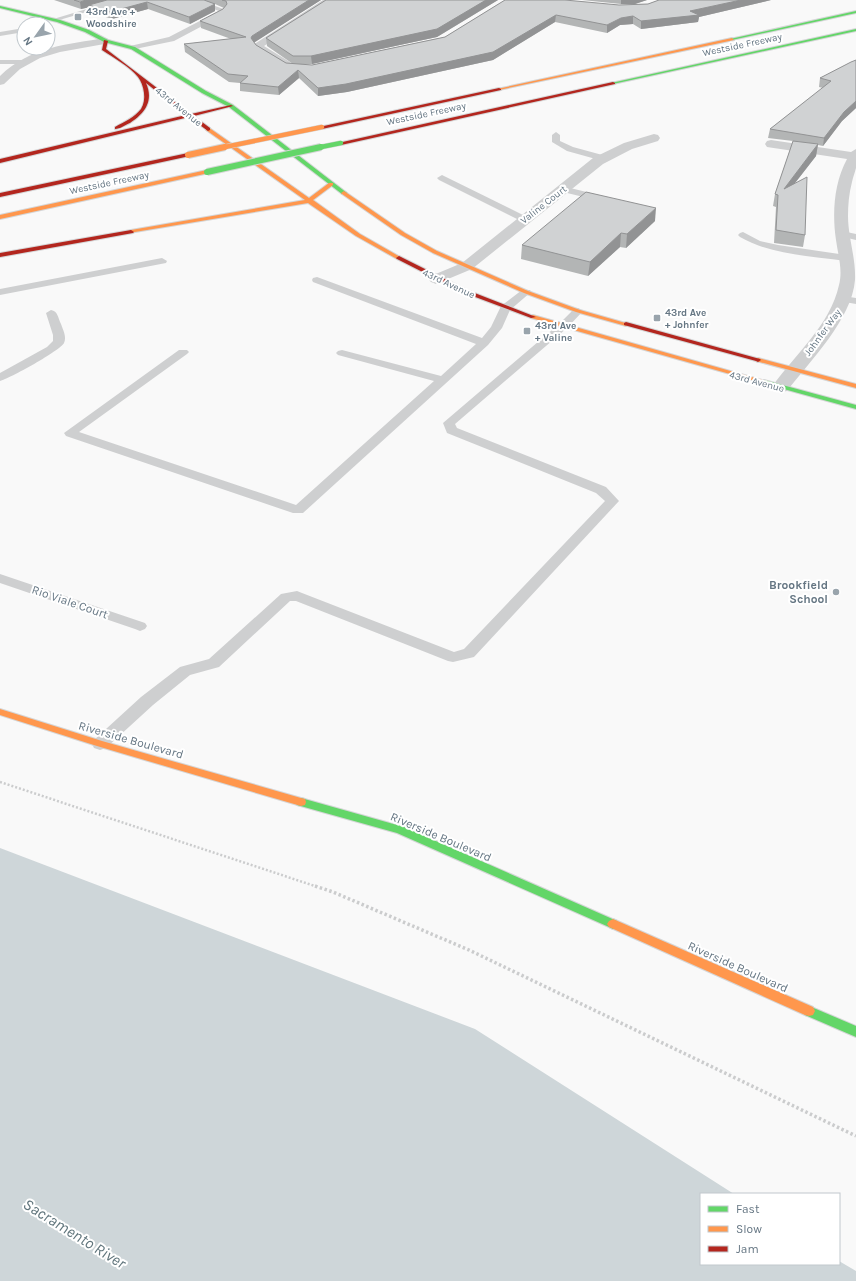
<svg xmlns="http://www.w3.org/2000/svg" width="856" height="1281" viewBox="0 0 856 1281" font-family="Karla,sans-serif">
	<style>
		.water { fill: #ced6d9 }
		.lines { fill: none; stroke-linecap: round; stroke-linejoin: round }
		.fast-casing { stroke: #d5d6d7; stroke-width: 2 }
		.slow-casing { stroke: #d5d6d7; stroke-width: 2 }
		.jam-casing { stroke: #d5d6d7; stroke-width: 2 }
		.path-far1 { stroke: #cbcccd; stroke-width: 2.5; stroke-dasharray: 2 2; stroke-linecap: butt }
		.path { stroke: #cbcccd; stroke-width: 3.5; stroke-dasharray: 2.5 2.5; stroke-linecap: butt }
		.lane { fill: #cecfd0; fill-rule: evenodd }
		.street { fill: #cecfd0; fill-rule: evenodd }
		.fast { fill: #63d668; fill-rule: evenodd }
		.slow { fill: #ff974d; fill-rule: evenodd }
		.jam { fill: #b3261e; fill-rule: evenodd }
		.fast-bridge-far1-casing { stroke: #d5d6d6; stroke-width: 5.5; stroke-linecap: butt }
		.fast-bridge-casing { stroke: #d5d6d6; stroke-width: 8; stroke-linecap: butt }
		.slow-bridge-far1-casing { stroke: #d5d6d6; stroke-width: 5.5; stroke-linecap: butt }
		.slow-bridge-casing { stroke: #d5d6d6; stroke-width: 8; stroke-linecap: butt }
		.fast-bridge-far1 { stroke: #63d668; stroke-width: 4.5 }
		.fast-bridge { stroke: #63d668; stroke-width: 6 }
		.slow-bridge-far1 { stroke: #ff974d; stroke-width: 4.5 }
		.slow-bridge { stroke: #ff974d; stroke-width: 6 }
		.wall { fill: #b3b5b5 }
		.shaded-wall { fill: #929394 }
		.building { fill: #d0d2d3; stroke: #929394 }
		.poi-dot { fill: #99a4ac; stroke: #fff; stroke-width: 1.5 }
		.labels { text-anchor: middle; stroke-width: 4; stroke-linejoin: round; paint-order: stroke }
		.far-poi-label { font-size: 10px; font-weight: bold; fill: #657683; stroke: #fff; text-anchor: start }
		.far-street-label { font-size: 10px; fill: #657683; stroke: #fff }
		.poi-label { font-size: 12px; font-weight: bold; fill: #657683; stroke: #fff; text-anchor: end }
		.street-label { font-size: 12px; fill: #657683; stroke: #fff }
		.near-water-label { font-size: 16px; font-style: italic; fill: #60757c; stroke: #fff }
	</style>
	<rect width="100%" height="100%" fill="#f9f9f9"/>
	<polygon class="water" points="0,848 475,1029 734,1194 701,1194 701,1264 839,1264 839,1261 856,1271 856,1281 0,1281"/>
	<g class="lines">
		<defs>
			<g id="fast">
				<polygon points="0,6 60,20 89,30 108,40 135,47 206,91 233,105 347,193 342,194 229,107 202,93 131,49 104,42 85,32 57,22 0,8"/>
				<polygon points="856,11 856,13 732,40 730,39"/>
				<polygon points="856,29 856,31 613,84 611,83"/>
				<polygon points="764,380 856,405 856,409 762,383 760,382"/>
				<polygon points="301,798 404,827 617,921 619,924 617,927 613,929 609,927 397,833 297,805 296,802 297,799"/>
				<polygon points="809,1006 856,1026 856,1037 805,1015 803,1011 805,1007"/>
			</g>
			<g id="slow">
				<polygon points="732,38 734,40 499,90 497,89"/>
				<polygon points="208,127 309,198 329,183 333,183 333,185 313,200 360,234 402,258 397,259 356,236 308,203 129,233 128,232 131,230 305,200 206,130 206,128"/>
				<polygon points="207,170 210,172 209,173 0,219 0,215"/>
				<polygon points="344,191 405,233 437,251 528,291 580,310 629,324 626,326 576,312 524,293 433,253 401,235 342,194 341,193"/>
				<polygon points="533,315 766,381 768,382 764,384 762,383 531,318 531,316"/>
				<polygon points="758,358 856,384 856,388 756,361 755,360"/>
				<polygon points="0,709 102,741 301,798 305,799 306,802 305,805 301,806 97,746 0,715"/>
				<polygon points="613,919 813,1007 815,1011 813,1015 809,1016 805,1015 609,927 607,924 609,921"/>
			</g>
			<g id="jam">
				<path d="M104,40L108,41L106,49L191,114L231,105L233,106L194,116L210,128V130L208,131L189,117L0,163V159L186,115L146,83C154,101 145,113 130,123C125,125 120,129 115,129V127C124,122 135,117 141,109C147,100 144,85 138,77C129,66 114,58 102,50Z"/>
				<polygon points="613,82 615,83 615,84 341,145 338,143"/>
				<polygon points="499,88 501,89 501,90 322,129 319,127"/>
				<polygon points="188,153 190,154 190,156 0,197 0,193"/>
				<polygon points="131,230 134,232 133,233 0,257 0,253"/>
				<polygon points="399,256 467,290 536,317 531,318 462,292 397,259 396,258"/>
				<polygon points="626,322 760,359 761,360 758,362 756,361 624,325 624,323"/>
			</g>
		</defs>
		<use href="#fast" class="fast-casing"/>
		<use href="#slow" class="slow-casing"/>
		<use href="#jam" class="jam-casing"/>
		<polyline class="path-far1" points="0,782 318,887"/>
		<polyline class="path" points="315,886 333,892 469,950 856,1136"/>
		<g class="lane">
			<polygon points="117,0 127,0 56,21 54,22 50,20"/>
			<polygon points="189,0 199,0 226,10 223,15 174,41 130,50 130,46 169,37 219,11"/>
			<polygon points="24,28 24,32 0,36 0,32"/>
			<polygon points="0,60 25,60 29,62 25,64 0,64"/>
			<polygon points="556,132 560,135 560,141 573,147 606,156 607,158 603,161 567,151 552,142 552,135"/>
			<polygon points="442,175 527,217 529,219 524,222 521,221 439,180 437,178"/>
			<polygon points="562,186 607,197 609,199 604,202 559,191 557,189 559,187"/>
			<polygon points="842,231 856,234 856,240 839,236 837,234 839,232"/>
			<path d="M743,232L760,241L778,245L846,255L851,258L846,261C811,256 771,255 740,237L738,235L740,233Z"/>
			<polygon points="162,258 167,261 166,263 0,295 0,289"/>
			<polygon points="317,277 482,338 491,327 501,306 522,290 530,290 531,292 510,310 502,328 488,345 303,513 293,513 66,436 64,433 179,350 187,350 189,352 187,354 79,432 296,505 434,381 338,355 336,353 338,351 342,350 441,376 476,344 313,282 312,280 313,278"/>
			<polygon points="843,296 856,298 856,304 839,301 838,299"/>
			<polygon points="578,308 583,311 567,328 455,424 457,428 606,487 619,501 474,657 453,662 448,661 296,601 290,601 219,667 190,675 153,705 106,748 100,750 94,748 92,744 94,740 141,697 180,667 209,659 281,594 297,591 302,593 454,652 464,649 605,501 596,493 447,433 443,423 559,324 574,309"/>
			<path d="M51,310C58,311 58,318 61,324C63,330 67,337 64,343C61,350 9,379 0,381V373L47,347L53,341V335L46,313Z"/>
			<polygon points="0,574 145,623 147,626 145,629 140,631 135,629 0,583"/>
		</g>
		<g class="street">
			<path d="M323,0H335L264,46L290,62L292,64L290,66C280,69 258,53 253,45Z"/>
			<path d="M106,38L111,41L110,43L60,52L40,58L20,69L4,84L0,85V76C30,47 67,44 106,38Z"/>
			<polygon points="654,134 658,135 660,138 658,141 632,149 603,164 472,269 436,284 431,282 428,279 431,276 462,263 593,158 624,143"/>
			<path d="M771,140L851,152L856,149C856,155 856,162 856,168C855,172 853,177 852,182C849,193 848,205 848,216C848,237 856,258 855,280C852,319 810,361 787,391L781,392L775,391L772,387C795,354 830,326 839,285C843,270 838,255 836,240C832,213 834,183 847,159L767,147L765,144L767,141Z"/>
		</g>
		<use href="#fast" class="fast"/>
		<use href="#slow" class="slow"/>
		<use href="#jam" class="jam"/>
		<defs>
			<polyline id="fast-bridge-far1" points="316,148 341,143"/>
			<polyline id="fast-bridge" points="207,172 321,147"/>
			<polyline id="slow-bridge-far1" points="220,148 322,127"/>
			<polyline id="slow-bridge" points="188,155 225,147"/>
		</defs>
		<use href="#fast-bridge-far1" class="fast-bridge-far1-casing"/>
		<use href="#fast-bridge" class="fast-bridge-casing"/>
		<use href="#slow-bridge-far1" class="slow-bridge-far1-casing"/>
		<use href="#slow-bridge" class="slow-bridge-casing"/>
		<use href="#fast-bridge-far1" class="fast-bridge-far1"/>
		<use href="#fast-bridge" class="fast-bridge"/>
		<use href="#slow-bridge-far1" class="slow-bridge-far1"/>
		<use href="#slow-bridge" class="slow-bridge"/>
	</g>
	<g class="wall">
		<polygon points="54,0 321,0 254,42 256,45 286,63 312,65 445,37 505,0 619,5 648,4 659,0 771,0 699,17 698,22 641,29 633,24 620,25 607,33 555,22 493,60 347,92 318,96 299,78 279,95 240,91 240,83 229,82 185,52 184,44 231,39 201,28 200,21 223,9 224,8 215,4 215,11 190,24 148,9 112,19 90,12 90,7 81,9"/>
		<polygon points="326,0 498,0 437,37 312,64 293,64 267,46 266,38"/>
		<polygon points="582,0 647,0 635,4 621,4"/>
		<polygon points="856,60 856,108 842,121 823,146 818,145 816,156 795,183 805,235 803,247 774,243 776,207 773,206 775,194 793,141 768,138 770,129 823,88 819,87 820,78"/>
		<polygon points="655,221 626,248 620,247 588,276 521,259 522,245"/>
	</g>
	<g class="shaded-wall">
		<polygon points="86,0 112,0 89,5 90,7 81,9 80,2"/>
		<polygon points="309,0 321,0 252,44 251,38 252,36"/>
		<polygon points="486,0 498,0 437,37 312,64 311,56"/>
		<polygon points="621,0 647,0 635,4 621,4"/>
		<polygon points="741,0 771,0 699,17 698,22 641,29 641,21 690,11"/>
		<polygon points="147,2 148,9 112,19 110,12"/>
		<polygon points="215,4 215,11 190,24 189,17"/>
		<polygon points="556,15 555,22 493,60 347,92 318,96 318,88"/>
		<polygon points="633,16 633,24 620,25 607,33 607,25 621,18"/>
		<polygon points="298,70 299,78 279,95 278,87"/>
		<polygon points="856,101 856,108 842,121 823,146 824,138 844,112"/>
		<polygon points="818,144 816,156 781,201 784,189"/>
		<polygon points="656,208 655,221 626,248 627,234"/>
		<polygon points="621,233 620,247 588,276 590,262"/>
	</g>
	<g class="building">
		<polygon points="74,0 86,0 80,2"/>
		<polygon points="107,0 204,0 215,4 189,17 147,2 110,12 89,5"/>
		<polygon points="222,0 309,0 252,36 251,38 256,45 286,63 312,65 445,37 505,0 565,0 619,5 648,4 659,0 741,0 690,11 699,15 641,21 633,16 621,18 607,25 556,15 493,52 346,84 318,88 298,70 278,87 240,83 248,76 228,74 184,44 246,37 200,21 223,9 227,4 226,1"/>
		<polygon points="326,0 486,0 437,29 311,56 293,56 266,38"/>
		<polygon points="856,60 856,101 844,112 824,138 770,129 831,81 820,78 851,62"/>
		<polygon points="793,141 818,144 784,189 807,177 805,235 776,230 778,195 775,194"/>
		<polygon points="586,192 656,208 627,234 621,233 590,262 522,245"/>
	</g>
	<g class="poi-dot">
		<rect x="74" y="13" width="8" height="8" rx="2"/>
		<rect x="653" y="314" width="8" height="8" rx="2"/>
		<rect x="523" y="327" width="8" height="8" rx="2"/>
		<circle cx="836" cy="592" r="4"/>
	</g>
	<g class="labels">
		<g class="far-poi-label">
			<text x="86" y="15">43rd Ave +<tspan x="86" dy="12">Woodshire</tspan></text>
			<text x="665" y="316">43rd Ave<tspan x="665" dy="12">+ Johnfer</tspan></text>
			<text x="535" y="329">43rd Ave<tspan x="535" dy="12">+ Valine</tspan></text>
		</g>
		<g class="far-street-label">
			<text transform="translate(742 44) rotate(-12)" y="4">Westside Freeway</text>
			<text transform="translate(179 106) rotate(39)" y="4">43rd Avenue</text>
			<text transform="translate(426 113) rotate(-12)" y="4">Westside Freeway</text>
			<text transform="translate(109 182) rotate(-12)" y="4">Westside Freeway</text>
			<text transform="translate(543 204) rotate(-38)" y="4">Valine Court</text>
			<text transform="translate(449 283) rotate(25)" y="4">43rd Avenue</text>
			<text transform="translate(822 332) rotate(-54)" y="4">Johnfer Way</text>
			<text transform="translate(757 381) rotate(15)" y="4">43rd Avenue</text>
		</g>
		<g class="poi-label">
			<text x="828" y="589">Brookfield<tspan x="828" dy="14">School</tspan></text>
		</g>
		<g class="street-label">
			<text transform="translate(70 602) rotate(19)" y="4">Rio Viale Court</text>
			<text transform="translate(131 740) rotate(16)" y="4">Riverside Boulevard</text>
			<text transform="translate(441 837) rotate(23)" y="4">Riverside Boulevard</text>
			<text transform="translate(738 967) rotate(24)" y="4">Riverside Boulevard</text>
		</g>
		<g class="near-water-label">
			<text transform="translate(75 1233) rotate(32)" y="6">Sacramento River</text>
		</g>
	</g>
	<rect x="700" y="1193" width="140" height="72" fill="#ffffff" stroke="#c1c8cd"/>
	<rect x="708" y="1206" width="20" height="6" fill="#63d668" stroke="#c1c8cd"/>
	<text x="736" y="1213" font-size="12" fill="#657683">Fast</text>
	<rect x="708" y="1226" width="20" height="6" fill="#ff974d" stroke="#c1c8cd"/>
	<text x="736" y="1233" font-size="12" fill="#657683">Slow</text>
	<rect x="708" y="1246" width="20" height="6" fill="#b3261e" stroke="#c1c8cd"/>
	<text x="736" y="1253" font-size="12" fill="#657683">Jam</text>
	<g transform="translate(36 36) rotate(237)"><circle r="19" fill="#ffffff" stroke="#c1c8cd"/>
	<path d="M0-3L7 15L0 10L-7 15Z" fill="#99a4ac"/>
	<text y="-6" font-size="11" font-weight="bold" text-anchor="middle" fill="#657683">N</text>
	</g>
</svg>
